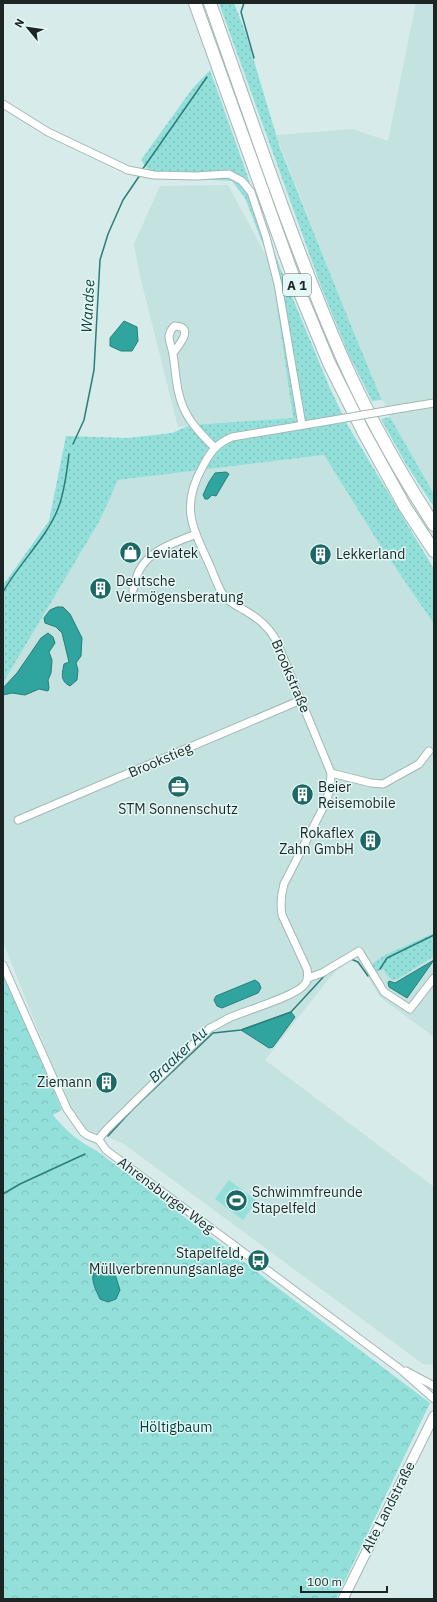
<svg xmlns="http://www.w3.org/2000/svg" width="437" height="1602" viewBox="0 0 437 1602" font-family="'IBM Plex Sans',sans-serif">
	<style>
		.built { fill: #c4e2df }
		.grass { fill: url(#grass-dots) }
		.forest { fill: url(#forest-crowns) }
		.pitch { fill: #93e0da }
		.water { fill: #30a49e; stroke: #2a7e79 }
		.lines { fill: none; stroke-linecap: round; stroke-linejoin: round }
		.stream { stroke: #2a7e79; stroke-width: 1.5 }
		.minor-casing { stroke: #a3b7b5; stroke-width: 9 }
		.secondary-casing { stroke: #a3b7b5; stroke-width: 11 }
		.motorway-casing { stroke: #a3b7b5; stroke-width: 14 }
		.minor { stroke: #fff; stroke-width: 7 }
		.secondary { stroke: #fff; stroke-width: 9 }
		.motorway { stroke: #fff; stroke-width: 12 }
		.minor-bridge-casing { stroke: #a3b7b5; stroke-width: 9; stroke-linecap: butt }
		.minor-bridge { stroke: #fff; stroke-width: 7 }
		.labels { text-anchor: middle; stroke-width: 3; stroke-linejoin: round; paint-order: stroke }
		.shield { fill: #e4f9f7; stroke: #596463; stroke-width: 1 }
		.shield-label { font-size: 13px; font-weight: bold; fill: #1d2424 }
		.poi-label { font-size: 14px; fill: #1d2424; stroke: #e4f9f7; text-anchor: start }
		.street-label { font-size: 14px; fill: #1d2424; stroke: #e4f9f7 }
		.park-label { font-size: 14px; fill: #043a37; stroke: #e4f9f7 }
		.water-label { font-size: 15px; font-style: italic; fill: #124442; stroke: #e4f9f7 }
	</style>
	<defs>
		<pattern id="grass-dots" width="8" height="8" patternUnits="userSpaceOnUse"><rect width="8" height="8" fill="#93e0da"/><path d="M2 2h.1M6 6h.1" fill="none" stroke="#7ec0bb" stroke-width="1.8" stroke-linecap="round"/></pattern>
		<pattern id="forest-crowns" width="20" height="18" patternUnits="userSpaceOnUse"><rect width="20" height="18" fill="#93e0da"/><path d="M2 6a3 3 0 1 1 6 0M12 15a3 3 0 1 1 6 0" fill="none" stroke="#7ec0bb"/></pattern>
	</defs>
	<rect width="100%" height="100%" fill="#d7ebea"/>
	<g class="built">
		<polygon points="416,3 434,3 434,494 390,417 350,323 276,135 352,129 388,141"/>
		<polygon points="228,185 271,265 293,419 199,424 178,427 140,276 134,244 160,186"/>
		<polygon points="324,455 380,545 434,624 434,1037 380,997 356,957 341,966 327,981 265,1060 434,1187 434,1365 423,1364 124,1144 101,1134 85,1129 69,1107 3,942 3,683 100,520 118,480"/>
	</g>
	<g class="grass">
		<polygon points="219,3 234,3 245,31 280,148 350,323 382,400 372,401 349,355 322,289"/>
		<polygon points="210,70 279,265 329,386 347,424 434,569 434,624 380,545 324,455 118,480 100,520 3,683 3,585 49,521 66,436 128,438 172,433 190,425 293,418 271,265 245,198 232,181 153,177 141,160 192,89"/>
		<polygon points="390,417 434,494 434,507 406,464 381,419"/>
		<polygon points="434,933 434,956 398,979 393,980 389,978 383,969 376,972 372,967 372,964 385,955"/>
	</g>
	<path class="forest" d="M3,971L62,1110L53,1115C66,1131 79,1142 97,1151L430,1403L336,1599H3Z"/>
	<polygon class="pitch" points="229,1180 257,1201 243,1220 215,1199"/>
	<g class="water">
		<polygon points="124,321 137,327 138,341 132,351 121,351 110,346 110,338"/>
		<polygon points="226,472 229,474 216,496 212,495 208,499 205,499 203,495 209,482 215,473"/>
		<path d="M57,607H63L70,614L82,638L81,656L76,663L78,670L77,680L70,686C60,681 62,674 64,664L69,662L62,633L56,627L45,623L44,618L50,610Z"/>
		<polygon points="48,633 53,637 55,643 49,652 52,660 51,673 48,680 49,688 48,691 39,689 25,695 12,693 3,695 3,688 17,673 41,638"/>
		<polygon points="434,960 407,998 389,987 388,983 389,981 395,983"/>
		<polygon points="255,980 259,983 261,988 258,993 222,1008 217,1006 214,1000 216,996"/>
		<polygon points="291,1012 295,1017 273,1047 269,1048 241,1030"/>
		<path d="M98,1262L107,1263L114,1271L120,1290L116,1299L108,1302L100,1299C93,1284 89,1277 98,1262Z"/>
	</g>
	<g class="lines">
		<g class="stream">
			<polyline points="244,3 241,12 254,58"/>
			<polyline points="142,170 207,77"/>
			<polyline points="73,444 84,420 94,370 100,260 108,234 123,200 140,175"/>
			<path d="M3,592C19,563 48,537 59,506C65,489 67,471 69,454"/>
			<polyline points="351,959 358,962 368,976"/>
			<polyline points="380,969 387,958 434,935"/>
			<polyline points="108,1136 132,1110 213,1033 241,1030 291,1012 326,974"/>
			<polyline points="3,1194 20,1184 85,1154"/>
		</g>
		<defs>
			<g id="minor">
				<polyline points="3,104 48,132 128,170 154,175 196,176 229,174 242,181 251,192 266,237 278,284 302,425"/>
				<path d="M173,353C179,345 195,327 175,326C172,328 170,331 169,336C169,342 172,348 173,354C176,373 176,393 185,411C192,425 203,436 214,447"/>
				<polyline points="403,408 434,403"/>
				<path d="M133,590C135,584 136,577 139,571C150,549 175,543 196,534"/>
				<polyline points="331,773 371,783 383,784 419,764 429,751"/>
				<polyline points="18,820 301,700"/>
				<polyline points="3,965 67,1109 83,1132 87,1135 99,1140 106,1150 400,1369 434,1399"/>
				<polyline points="308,978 322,973 359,951 384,992 410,1009 434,978"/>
				<path d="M99,1140L101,1136L107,1129L210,1028C217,1025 223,1021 229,1018C244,1011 297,996 305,984C308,980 308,975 307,969L282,915C280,904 281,895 284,884L325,804L330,789L331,773L276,640C268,626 258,618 244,610C237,606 229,602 224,596C218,588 214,575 210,566C192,526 180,507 203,466C211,451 216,444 232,437L322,422"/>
				<polyline points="406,1371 434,1386"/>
			</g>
			<polyline id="secondary" points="343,1599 434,1416"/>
			<g id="motorway">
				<polyline points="195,3 293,276 329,363 363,431 405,507 434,551"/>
				<path d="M210,3C252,121 291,240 341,355C367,414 399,471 434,525"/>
			</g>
		</defs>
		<use href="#minor" class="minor-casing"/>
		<use href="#secondary" class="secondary-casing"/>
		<use href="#motorway" class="motorway-casing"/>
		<use href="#minor" class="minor"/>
		<use href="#secondary" class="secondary"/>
		<use href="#motorway" class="motorway"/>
		<defs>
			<polyline id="minor-bridge" points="322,422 403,408"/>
		</defs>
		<use href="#minor-bridge" class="minor-bridge-casing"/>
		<use href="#minor-bridge" class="minor-bridge"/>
	</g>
	<defs>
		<symbol id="shop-disc" viewBox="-11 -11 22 22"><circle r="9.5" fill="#1c6864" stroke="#e4f9f7"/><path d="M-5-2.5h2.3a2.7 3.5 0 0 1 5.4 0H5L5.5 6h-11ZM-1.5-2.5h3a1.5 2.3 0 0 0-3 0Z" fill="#fff"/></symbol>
		<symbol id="building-disc" viewBox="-11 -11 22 22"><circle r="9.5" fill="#1c6864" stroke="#e4f9f7"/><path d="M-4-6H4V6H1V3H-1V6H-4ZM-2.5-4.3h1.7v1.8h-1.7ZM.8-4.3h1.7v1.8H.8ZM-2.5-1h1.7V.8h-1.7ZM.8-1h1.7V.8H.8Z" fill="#fff"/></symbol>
		<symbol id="office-disc" viewBox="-11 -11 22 22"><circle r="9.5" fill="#1c6864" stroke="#e4f9f7"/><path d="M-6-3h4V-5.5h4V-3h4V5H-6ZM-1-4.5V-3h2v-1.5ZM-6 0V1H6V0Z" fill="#fff"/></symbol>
		<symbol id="stadium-disc" viewBox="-11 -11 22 22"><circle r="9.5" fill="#1c6864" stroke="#e4f9f7"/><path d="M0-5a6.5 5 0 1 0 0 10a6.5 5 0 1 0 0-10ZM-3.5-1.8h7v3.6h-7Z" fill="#fff"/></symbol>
		<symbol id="bus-disc" viewBox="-11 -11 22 22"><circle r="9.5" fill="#1c6864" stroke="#e4f9f7"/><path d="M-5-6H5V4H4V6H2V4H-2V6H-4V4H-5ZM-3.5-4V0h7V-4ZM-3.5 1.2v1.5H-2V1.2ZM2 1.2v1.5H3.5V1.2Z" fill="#fff"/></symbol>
	</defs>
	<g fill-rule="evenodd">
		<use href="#shop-disc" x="118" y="540" width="25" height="25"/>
		<use href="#building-disc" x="308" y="542" width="25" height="25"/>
		<use href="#building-disc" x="88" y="576" width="25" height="25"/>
		<use href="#office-disc" x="166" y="774" width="25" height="25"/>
		<use href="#building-disc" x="290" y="782" width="25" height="25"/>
		<use href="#building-disc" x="358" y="828" width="25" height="25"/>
		<use href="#building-disc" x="94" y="1070" width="25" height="25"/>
		<use href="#stadium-disc" x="224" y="1188" width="25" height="25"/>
		<use href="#bus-disc" x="246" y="1248" width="25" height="25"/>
	</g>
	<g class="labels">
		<rect class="shield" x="283" y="274" width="28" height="22" rx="3"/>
		<g class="shield-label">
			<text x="297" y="290">A 1</text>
		</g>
		<g class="poi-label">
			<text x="146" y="558">Leviatek</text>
			<text x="336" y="559">Lekkerland</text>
			<text x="116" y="586">Deutsche<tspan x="116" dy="16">Vermögensberatung</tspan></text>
			<text x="318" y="792">Beier<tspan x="318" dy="16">Reisemobile</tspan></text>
			<text x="178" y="814" text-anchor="middle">STM Sonnenschutz</text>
			<text x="354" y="838" text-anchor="end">Rokaflex<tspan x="354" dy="16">Zahn GmbH</tspan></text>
			<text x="92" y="1087" text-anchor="end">Ziemann</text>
			<text x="252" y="1197">Schwimmfreunde<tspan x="252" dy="16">Stapelfeld</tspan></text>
			<text x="244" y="1258" text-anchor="end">Stapelfeld,<tspan x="244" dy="16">Müllverbrennungsanlage</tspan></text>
		</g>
		<g class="street-label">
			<text transform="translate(291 676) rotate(67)" y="5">Brookstraße</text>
			<text transform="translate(160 760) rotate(-23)" y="5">Brookstieg</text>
			<text transform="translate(166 1195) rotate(37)" y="5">Ahrensburger Weg</text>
			<text transform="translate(388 1507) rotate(-63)" y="5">Alte Landstraße</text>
		</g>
		<g class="park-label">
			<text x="176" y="1432">Höltigbaum</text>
		</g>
		<g class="water-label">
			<text transform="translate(88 306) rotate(-87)" y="5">Wandse</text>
			<text transform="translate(178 1055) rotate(-43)" y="5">Braaker Au</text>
		</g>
	</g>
	<rect width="437" height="1602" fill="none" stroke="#1d2424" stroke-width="8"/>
	<g transform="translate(28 28) rotate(299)" stroke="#e4f9f7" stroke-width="3" paint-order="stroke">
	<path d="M0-3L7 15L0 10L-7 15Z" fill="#1d2424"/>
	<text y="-6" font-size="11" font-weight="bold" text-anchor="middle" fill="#1d2424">N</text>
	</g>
	<path d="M301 1586v6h86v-6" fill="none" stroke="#1d2424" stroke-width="2"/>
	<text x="307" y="1586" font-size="12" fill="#1d2424" stroke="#e4f9f7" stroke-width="3" paint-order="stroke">100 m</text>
</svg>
